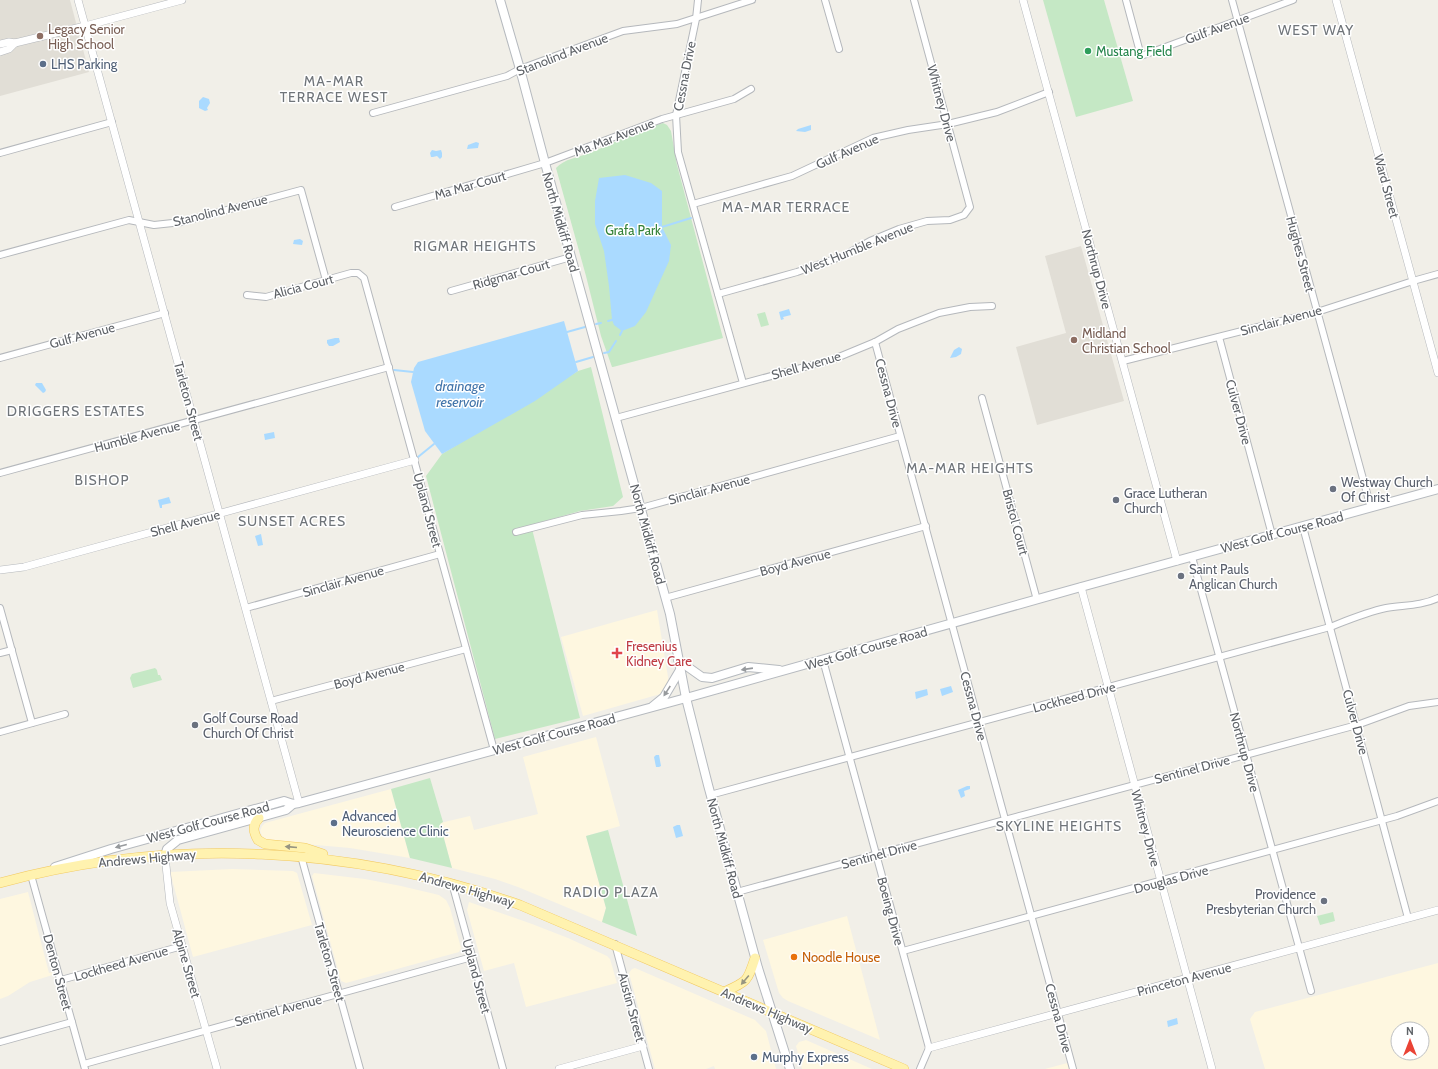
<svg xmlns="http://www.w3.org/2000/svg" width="1438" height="1069" viewBox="0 0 1438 1069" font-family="Cabin,sans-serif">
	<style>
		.commercial { fill: #fef7e0; fill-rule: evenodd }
		.education { fill: #e1ded6 }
		.green { fill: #c5e8c5 }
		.water { fill: #aadaff }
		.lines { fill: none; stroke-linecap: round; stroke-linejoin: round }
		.stream { stroke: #aadaff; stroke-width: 2 }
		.minor-casing { stroke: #b5b8bc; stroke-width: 8 }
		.tertiary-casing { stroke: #b5b8bc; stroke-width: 8 }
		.secondary-casing { stroke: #b6babf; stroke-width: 10 }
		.primary-casing { stroke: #f2c960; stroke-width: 10 }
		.minor { stroke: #fff; stroke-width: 6 }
		.tertiary { stroke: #fff; stroke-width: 7 }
		.secondary { stroke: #fff; stroke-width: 8 }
		.primary { stroke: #fff2af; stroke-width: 9 }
		.oneway { fill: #979a9d }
		.oneway2 { fill: #979581 }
		.education-dot { fill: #8d6e63; stroke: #fff; stroke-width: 1.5 }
		.leisure-dot { fill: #2e9e5b; stroke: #fff; stroke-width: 1.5 }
		.service-dot { fill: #5c6f8a; stroke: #fff; stroke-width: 1.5 }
		.worship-dot { fill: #6b7280; stroke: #fff; stroke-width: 1.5 }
		.health-dot { fill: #e0444e; stroke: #fff; stroke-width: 1.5 }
		.food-dot { fill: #e8710a; stroke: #fff; stroke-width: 1.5 }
		.labels { text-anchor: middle; stroke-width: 3; stroke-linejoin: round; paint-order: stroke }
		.street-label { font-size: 13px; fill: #5f6368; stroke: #fff }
		.education-label { font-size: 13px; fill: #785e54; stroke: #fff; text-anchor: start }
		.leisure-label { font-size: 13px; fill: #27864d; stroke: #fff; text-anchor: start }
		.service-label { font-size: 13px; fill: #4e5e75; stroke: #fff; text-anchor: start }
		.park-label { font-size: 13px; fill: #348238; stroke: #fff }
		.worship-label { font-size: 13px; fill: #5b616d; stroke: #fff; text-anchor: start }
		.health-label { font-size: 13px; fill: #be3a42; stroke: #fff; text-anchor: start }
		.food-label { font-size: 13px; fill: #c56008; stroke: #fff; text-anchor: start }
		.neighbourhood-label { font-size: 14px; letter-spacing: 1px; fill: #70757a; stroke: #fff }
		.water-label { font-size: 14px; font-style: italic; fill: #4174aa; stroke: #fff }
	</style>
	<rect width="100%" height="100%" fill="#f1efe8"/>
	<g class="commercial">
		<polygon points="657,610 669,683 664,693 583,716 561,637"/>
		<polygon points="596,737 620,826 586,836 606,908 602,922 518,887 495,879 452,868 440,823 470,816 474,830 538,814 523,757"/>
		<polygon points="391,789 410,858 350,848 270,841 265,839 262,836 260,831 262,826 265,823"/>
		<polygon points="232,869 293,871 297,873 312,925 193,957 170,872"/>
		<polygon points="314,873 365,879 401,886 439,895 446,900 450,908 461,948 459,952 346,983 341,981 312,876"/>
		<polygon points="28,892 49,973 58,971 59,973 30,982 8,996 0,999 0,899"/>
		<polygon points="469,902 532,924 568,938 607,956 610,959 617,983 526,1007 514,963 484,971 467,910"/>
		<polygon points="847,916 880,1040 788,1001 783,998 779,993 763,940"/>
		<path d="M1438,963V1069H1265L1250,1019L1255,1012ZM1398,1029H1422V1053H1398Z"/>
		<polygon points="635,968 755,1020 766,1031 776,1069 715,1069 714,1066 706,1069 655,1069 629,973 632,969"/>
		<polygon points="806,1040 872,1069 802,1069 796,1046 799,1042"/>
		<polygon points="1071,1062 1073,1069 1045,1069"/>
	</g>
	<g class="education">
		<polygon points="0,0 70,0 89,72 0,96"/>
		<polygon points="1081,246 1124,401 1037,425 1016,347 1066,333 1045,256"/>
	</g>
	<g class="green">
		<polygon points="1043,0 1104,0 1133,101 1076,117"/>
		<path d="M663,123L667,125L671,131L677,165L723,338L613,367H612L601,336L586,276L556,168C564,159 579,157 590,153C614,143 637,130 663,123Z"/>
		<polygon points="765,312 769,325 761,327 757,314"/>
		<polygon points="591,367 623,497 613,506 580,511 531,525 580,718 495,739 426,476 442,454 578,371"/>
		<polygon points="155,668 157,670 158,675 160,675 162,680 133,688 130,678 132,674"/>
		<polygon points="430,778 443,822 440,824 452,868 410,858 391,789"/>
		<polygon points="608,830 637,936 602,922 606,908 586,836"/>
		<polygon points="1333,912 1335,921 1320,925 1317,916"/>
	</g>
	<g class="water">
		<polygon points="203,97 209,99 210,103 207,108 208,110 205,111 199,108 199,101"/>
		<polygon points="811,125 811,130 805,132 796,131 798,129"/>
		<polygon points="476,142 479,143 478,148 467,149 468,145"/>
		<polygon points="432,150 436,151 441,150 442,153 442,157 440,159 437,156 433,157 431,157 430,153"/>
		<polygon points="625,175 651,183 662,191 662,227 671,245 669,261 646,312 635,326 622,331 614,325 612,320 609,286 604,251 595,224 595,201 599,178"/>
		<polygon points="300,239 303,241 302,245 293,244 294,240"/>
		<polygon points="490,242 492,249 480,252 479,246"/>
		<polygon points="789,309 791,315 783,317 784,319 781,320 779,312"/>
		<polygon points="564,321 578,371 535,401 442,454 425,431 411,382 414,368 418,362"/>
		<polygon points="335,338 339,338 340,342 333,346 329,346 327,343 327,340"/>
		<polygon points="959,347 962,349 961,354 956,357 950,358 954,350"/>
		<polygon points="36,383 42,383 46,390 45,392 43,393 35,385"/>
		<polygon points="274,432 275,438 265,440 264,434"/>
		<polygon points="169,497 171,503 162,505 162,508 160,508 158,500"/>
		<polygon points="261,534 263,545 258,546 255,536"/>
		<polygon points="951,686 953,692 942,696 940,689"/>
		<polygon points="927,689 928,695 916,699 915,692"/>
		<polygon points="656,755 659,755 661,766 659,767 656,767 654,757"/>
		<polygon points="967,786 970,786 970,789 964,791 965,796 961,798 958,790"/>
		<polygon points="677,825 680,825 683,836 676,838 673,827"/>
		<polygon points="1177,1018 1178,1024 1168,1027 1167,1021"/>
	</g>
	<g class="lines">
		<g class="stream">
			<polyline points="662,227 691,218"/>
			<polyline points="608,321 612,320"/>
			<polyline points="596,324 601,323"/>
			<polyline points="567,332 585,327"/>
			<polyline points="620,335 622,331"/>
			<polyline points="604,353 609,352 616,341"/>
			<polyline points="576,362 593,357"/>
			<polyline points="394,370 413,372"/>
			<polyline points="418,457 434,444"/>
		</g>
		<defs>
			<g id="minor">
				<polyline points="698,0 696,19 676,115 678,152 743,383"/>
				<polyline points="825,0 839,49"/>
				<polyline points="1126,0 1141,56 1293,0"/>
				<polyline points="1232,0 1371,508"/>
				<polyline points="373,113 507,76 520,69 623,31 677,24 752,0"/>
				<polyline points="0,153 112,122"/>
				<polyline points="693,204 792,176 873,138 908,130 948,124 997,112 1049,92"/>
				<polyline points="395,207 545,163 662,119 734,99 751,89"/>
				<polyline points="0,255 129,220 154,225 182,222 301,190 326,280"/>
				<polyline points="451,291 571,257"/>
				<polyline points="718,294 797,272 843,256 870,241 899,229 927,221 950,220 964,215 970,207 914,0"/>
				<polyline points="247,295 266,297 351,273 358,273 364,278 494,750"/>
				<polyline points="1219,337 1272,535"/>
				<polyline points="875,342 1073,1069"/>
				<polyline points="0,358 165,313"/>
				<polyline points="1123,361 1317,312 1413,281 1438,274"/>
				<polyline points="982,398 1037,600"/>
				<polyline points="616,418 834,359 875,342 898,329 939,313 970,307 992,306"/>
				<polyline points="0,473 389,367"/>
				<polyline points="1303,527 1408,918"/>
				<polyline points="516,532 582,515 621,511 641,508 900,436"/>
				<polyline points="1192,557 1311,991"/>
				<polyline points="665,598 926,526"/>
				<polyline points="0,608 32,723"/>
				<polyline points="246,608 440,554"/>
				<polyline points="0,653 12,650"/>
				<polyline points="823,660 929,1048 920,1069"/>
				<polyline points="271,701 466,649"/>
				<polyline points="0,732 65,714"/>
				<path d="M710,795L1330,627C1348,620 1367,612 1386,608C1404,605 1421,606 1438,598"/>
				<polyline points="301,856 360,1069"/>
				<polyline points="31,875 85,1069"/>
				<polyline points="452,883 503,1069"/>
				<polyline points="737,892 1357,725 1409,706 1438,702"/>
				<polyline points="615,944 649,1069"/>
				<polyline points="903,951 1397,816 1438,801"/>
				<polyline points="61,980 182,946"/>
				<polyline points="0,1042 72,1022"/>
				<polyline points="84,1064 472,957"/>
			</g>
			<g id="tertiary">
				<polyline points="78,0 299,803"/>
				<polyline points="1023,0 1177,561"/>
				<polyline points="1336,0 1438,373"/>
				<polyline points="0,44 9,42 15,43 85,26 182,0"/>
				<polyline points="0,52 9,49 15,43"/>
				<polyline points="0,570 24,567 415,460"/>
				<polyline points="1081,587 1212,1069"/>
				<polyline points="165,856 170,903 217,1069"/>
				<polyline points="929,1048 1438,910"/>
				<polyline points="559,1069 643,1046"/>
			</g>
			<g id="secondary">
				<polyline points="500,0 520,69 545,163 670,614 686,698 708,785 758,968 790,1069"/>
				<polyline points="678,660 702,677 712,678 748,667 779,670"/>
				<polyline points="653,706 664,697 680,670"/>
				<polyline points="165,856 167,849 178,840 286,810 293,804"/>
				<polyline points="55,867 111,849 284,801 293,804 299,803 686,698 1081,587 1438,489"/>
			</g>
			<g id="primary">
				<path d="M259,818C252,825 253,832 258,840L265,844L305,848L323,854"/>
				<path d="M0,883C171,836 354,846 520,905L904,1069"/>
				<path d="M724,992C748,981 747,982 755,958"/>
			</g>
		</defs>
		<use href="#minor" class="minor-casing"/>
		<use href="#tertiary" class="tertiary-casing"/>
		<use href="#secondary" class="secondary-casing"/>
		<use href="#primary" class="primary-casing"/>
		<use href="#minor" class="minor"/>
		<use href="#tertiary" class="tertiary"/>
		<use href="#secondary" class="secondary"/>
		<use href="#primary" class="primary"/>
	</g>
	<defs><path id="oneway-solid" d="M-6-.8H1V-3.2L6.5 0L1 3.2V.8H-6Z"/></defs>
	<g class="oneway">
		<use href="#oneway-solid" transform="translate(747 669) rotate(172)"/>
		<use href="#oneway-solid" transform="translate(667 691) rotate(123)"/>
		<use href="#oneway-solid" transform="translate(121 846) rotate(165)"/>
	</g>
	<g class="oneway2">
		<use href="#oneway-solid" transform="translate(291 847) rotate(-175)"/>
		<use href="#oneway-solid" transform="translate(745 980) rotate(130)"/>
	</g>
	<g class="education-dot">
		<circle cx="40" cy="36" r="4"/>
		<circle cx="1074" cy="340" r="4"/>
	</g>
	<circle class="leisure-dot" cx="1088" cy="51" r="4"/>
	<g class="service-dot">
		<circle cx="43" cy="64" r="4"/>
		<circle cx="334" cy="823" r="4"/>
		<circle cx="754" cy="1057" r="4"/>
	</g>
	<g class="worship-dot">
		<circle cx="1333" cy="489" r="4"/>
		<circle cx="1116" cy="500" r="4"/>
		<circle cx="1181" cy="576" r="4"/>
		<circle cx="195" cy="725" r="4"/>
		<circle cx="1324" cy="901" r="4"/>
	</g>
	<path class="health-dot" d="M615 647h4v4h4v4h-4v4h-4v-4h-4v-4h4z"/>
	<circle class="food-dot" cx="794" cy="957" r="4"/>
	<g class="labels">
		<g class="street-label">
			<text transform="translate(1217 28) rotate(-20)" y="5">Gulf Avenue</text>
			<text transform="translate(562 54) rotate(-21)" y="5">Stanolind Avenue</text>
			<text transform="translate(684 76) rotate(-79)" y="5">Cessna Drive</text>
			<text transform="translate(942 103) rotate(75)" y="5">Whitney Drive</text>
			<text transform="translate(614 137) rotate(-21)" y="5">Ma Mar Avenue</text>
			<text transform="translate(847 151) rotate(-24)" y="5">Gulf Avenue</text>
			<text transform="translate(470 185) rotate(-16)" y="5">Ma Mar Court</text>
			<text transform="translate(1387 186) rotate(75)" y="5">Ward Street</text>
			<text transform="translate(220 210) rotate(-14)" y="5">Stanolind Avenue</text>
			<text transform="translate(561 222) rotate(74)" y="5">North Midkiff Road</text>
			<text transform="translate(857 248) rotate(-22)" y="5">West Humble Avenue</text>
			<text transform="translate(1301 254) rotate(75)" y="5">Hughes Street</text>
			<text transform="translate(1097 269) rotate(75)" y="5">Northrup Drive</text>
			<text transform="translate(511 274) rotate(-16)" y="5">Ridgmar Court</text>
			<text transform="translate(303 286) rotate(-15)" y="5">Alicia Court</text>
			<text transform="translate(1281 320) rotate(-15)" y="5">Sinclair Avenue</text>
			<text transform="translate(82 335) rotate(-15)" y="5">Gulf Avenue</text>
			<text transform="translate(806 365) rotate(-16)" y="5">Shell Avenue</text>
			<text transform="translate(889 393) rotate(75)" y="5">Cessna Drive</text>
			<text transform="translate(189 401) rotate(75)" y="5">Tarleton Street</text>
			<text transform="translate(1239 412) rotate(75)" y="5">Culver Drive</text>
			<text transform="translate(137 436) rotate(-15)" y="5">Humble Avenue</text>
			<text transform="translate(709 489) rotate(-15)" y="5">Sinclair Avenue</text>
			<text transform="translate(428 510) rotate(75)" y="5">Upland Street</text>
			<text transform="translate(1016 522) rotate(75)" y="5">Bristol Court</text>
			<text transform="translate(185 523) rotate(-15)" y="5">Shell Avenue</text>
			<text transform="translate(1282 532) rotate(-15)" y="5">West Golf Course Road</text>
			<text transform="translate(648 534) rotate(75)" y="5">North Midkiff Road</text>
			<text transform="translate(795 562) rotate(-15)" y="5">Boyd Avenue</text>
			<text transform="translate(343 581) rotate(-16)" y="5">Sinclair Avenue</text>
			<text transform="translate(866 648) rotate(-16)" y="5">West Golf Course Road</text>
			<text transform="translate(369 675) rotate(-15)" y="5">Boyd Avenue</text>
			<text transform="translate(1074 697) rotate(-15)" y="5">Lockheed Drive</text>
			<text transform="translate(974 706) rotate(75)" y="5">Cessna Drive</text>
			<text transform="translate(1356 722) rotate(75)" y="5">Culver Drive</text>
			<text transform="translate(554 734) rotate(-15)" y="5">West Golf Course Road</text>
			<text transform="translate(1245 752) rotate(75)" y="5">Northrup Drive</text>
			<text transform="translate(1192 769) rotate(-15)" y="5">Sentinel Drive</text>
			<text transform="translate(208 822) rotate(-15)" y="5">West Golf Course Road</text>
			<text transform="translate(1146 828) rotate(75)" y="5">Whitney Drive</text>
			<text transform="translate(725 848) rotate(75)" y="5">North Midkiff Road</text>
			<text transform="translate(879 854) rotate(-15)" y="5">Sentinel Drive</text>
			<text transform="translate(147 858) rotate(-5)" y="5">Andrews Highway</text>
			<text transform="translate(1171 879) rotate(-15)" y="5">Douglas Drive</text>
			<text transform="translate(467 889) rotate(16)" y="5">Andrews Highway</text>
			<text transform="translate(891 911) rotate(75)" y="5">Boeing Drive</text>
			<text transform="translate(330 962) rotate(74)" y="5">Tarleton Street</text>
			<text transform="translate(121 963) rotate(-16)" y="5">Lockheed Avenue</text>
			<text transform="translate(187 963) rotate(74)" y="5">Alpine Street</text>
			<text transform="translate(58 972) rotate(75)" y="5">Denton Street</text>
			<text transform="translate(477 976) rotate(75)" y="5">Upland Street</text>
			<text transform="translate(1184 979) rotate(-15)" y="5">Princeton Avenue</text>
			<text transform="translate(632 1007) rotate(75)" y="5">Austin Street</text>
			<text transform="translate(278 1010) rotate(-15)" y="5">Sentinel Avenue</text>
			<text transform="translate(767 1010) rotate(23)" y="5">Andrews Highway</text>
			<text transform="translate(1059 1018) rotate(75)" y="5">Cessna Drive</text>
		</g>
		<g class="education-label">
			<text x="48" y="34">Legacy Senior<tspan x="48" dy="15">High School</tspan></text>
			<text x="1082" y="338">Midland<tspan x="1082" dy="15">Christian School</tspan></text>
		</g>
		<g class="leisure-label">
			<text x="1096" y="56">Mustang Field</text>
		</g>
		<g class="service-label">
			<text x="51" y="69">LHS Parking</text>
			<text x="342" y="821">Advanced<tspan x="342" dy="15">Neuroscience Clinic</tspan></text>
			<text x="762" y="1062">Murphy Express</text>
		</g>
		<g class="park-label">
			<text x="633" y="235">Grafa Park</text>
		</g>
		<g class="worship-label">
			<text x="1341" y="487">Westway Church<tspan x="1341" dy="15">Of Christ</tspan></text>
			<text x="1124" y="498">Grace Lutheran<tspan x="1124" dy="15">Church</tspan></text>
			<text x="1189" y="574">Saint Pauls<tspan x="1189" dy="15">Anglican Church</tspan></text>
			<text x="203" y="723">Golf Course Road<tspan x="203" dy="15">Church Of Christ</tspan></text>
			<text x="1316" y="899" text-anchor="end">Providence<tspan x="1316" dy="15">Presbyterian Church</tspan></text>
		</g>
		<g class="health-label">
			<text x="626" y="651">Fresenius<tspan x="626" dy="15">Kidney Care</tspan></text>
		</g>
		<g class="food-label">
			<text x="802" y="962">Noodle House</text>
		</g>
		<g class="neighbourhood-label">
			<text x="1316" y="35">WEST WAY</text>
			<text x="334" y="86">MA-MAR<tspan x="334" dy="16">TERRACE WEST</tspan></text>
			<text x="786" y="212">MA-MAR TERRACE</text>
			<text x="475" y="251">RIGMAR HEIGHTS</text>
			<text x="76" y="416">DRIGGERS ESTATES</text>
			<text x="970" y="473">MA-MAR HEIGHTS</text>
			<text x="102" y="485">BISHOP</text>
			<text x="292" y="526">SUNSET ACRES</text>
			<text x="1059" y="831">SKYLINE HEIGHTS</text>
			<text x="611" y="897">RADIO PLAZA</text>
		</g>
		<g class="water-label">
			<text x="460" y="391">drainage<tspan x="460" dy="16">reservoir</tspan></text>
		</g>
	</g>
	<g transform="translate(1410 1041)"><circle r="19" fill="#ffffff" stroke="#bfc1c3"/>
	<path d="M0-3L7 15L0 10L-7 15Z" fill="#ea4335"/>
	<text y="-6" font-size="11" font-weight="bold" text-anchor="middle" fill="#5f6368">N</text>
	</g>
</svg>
